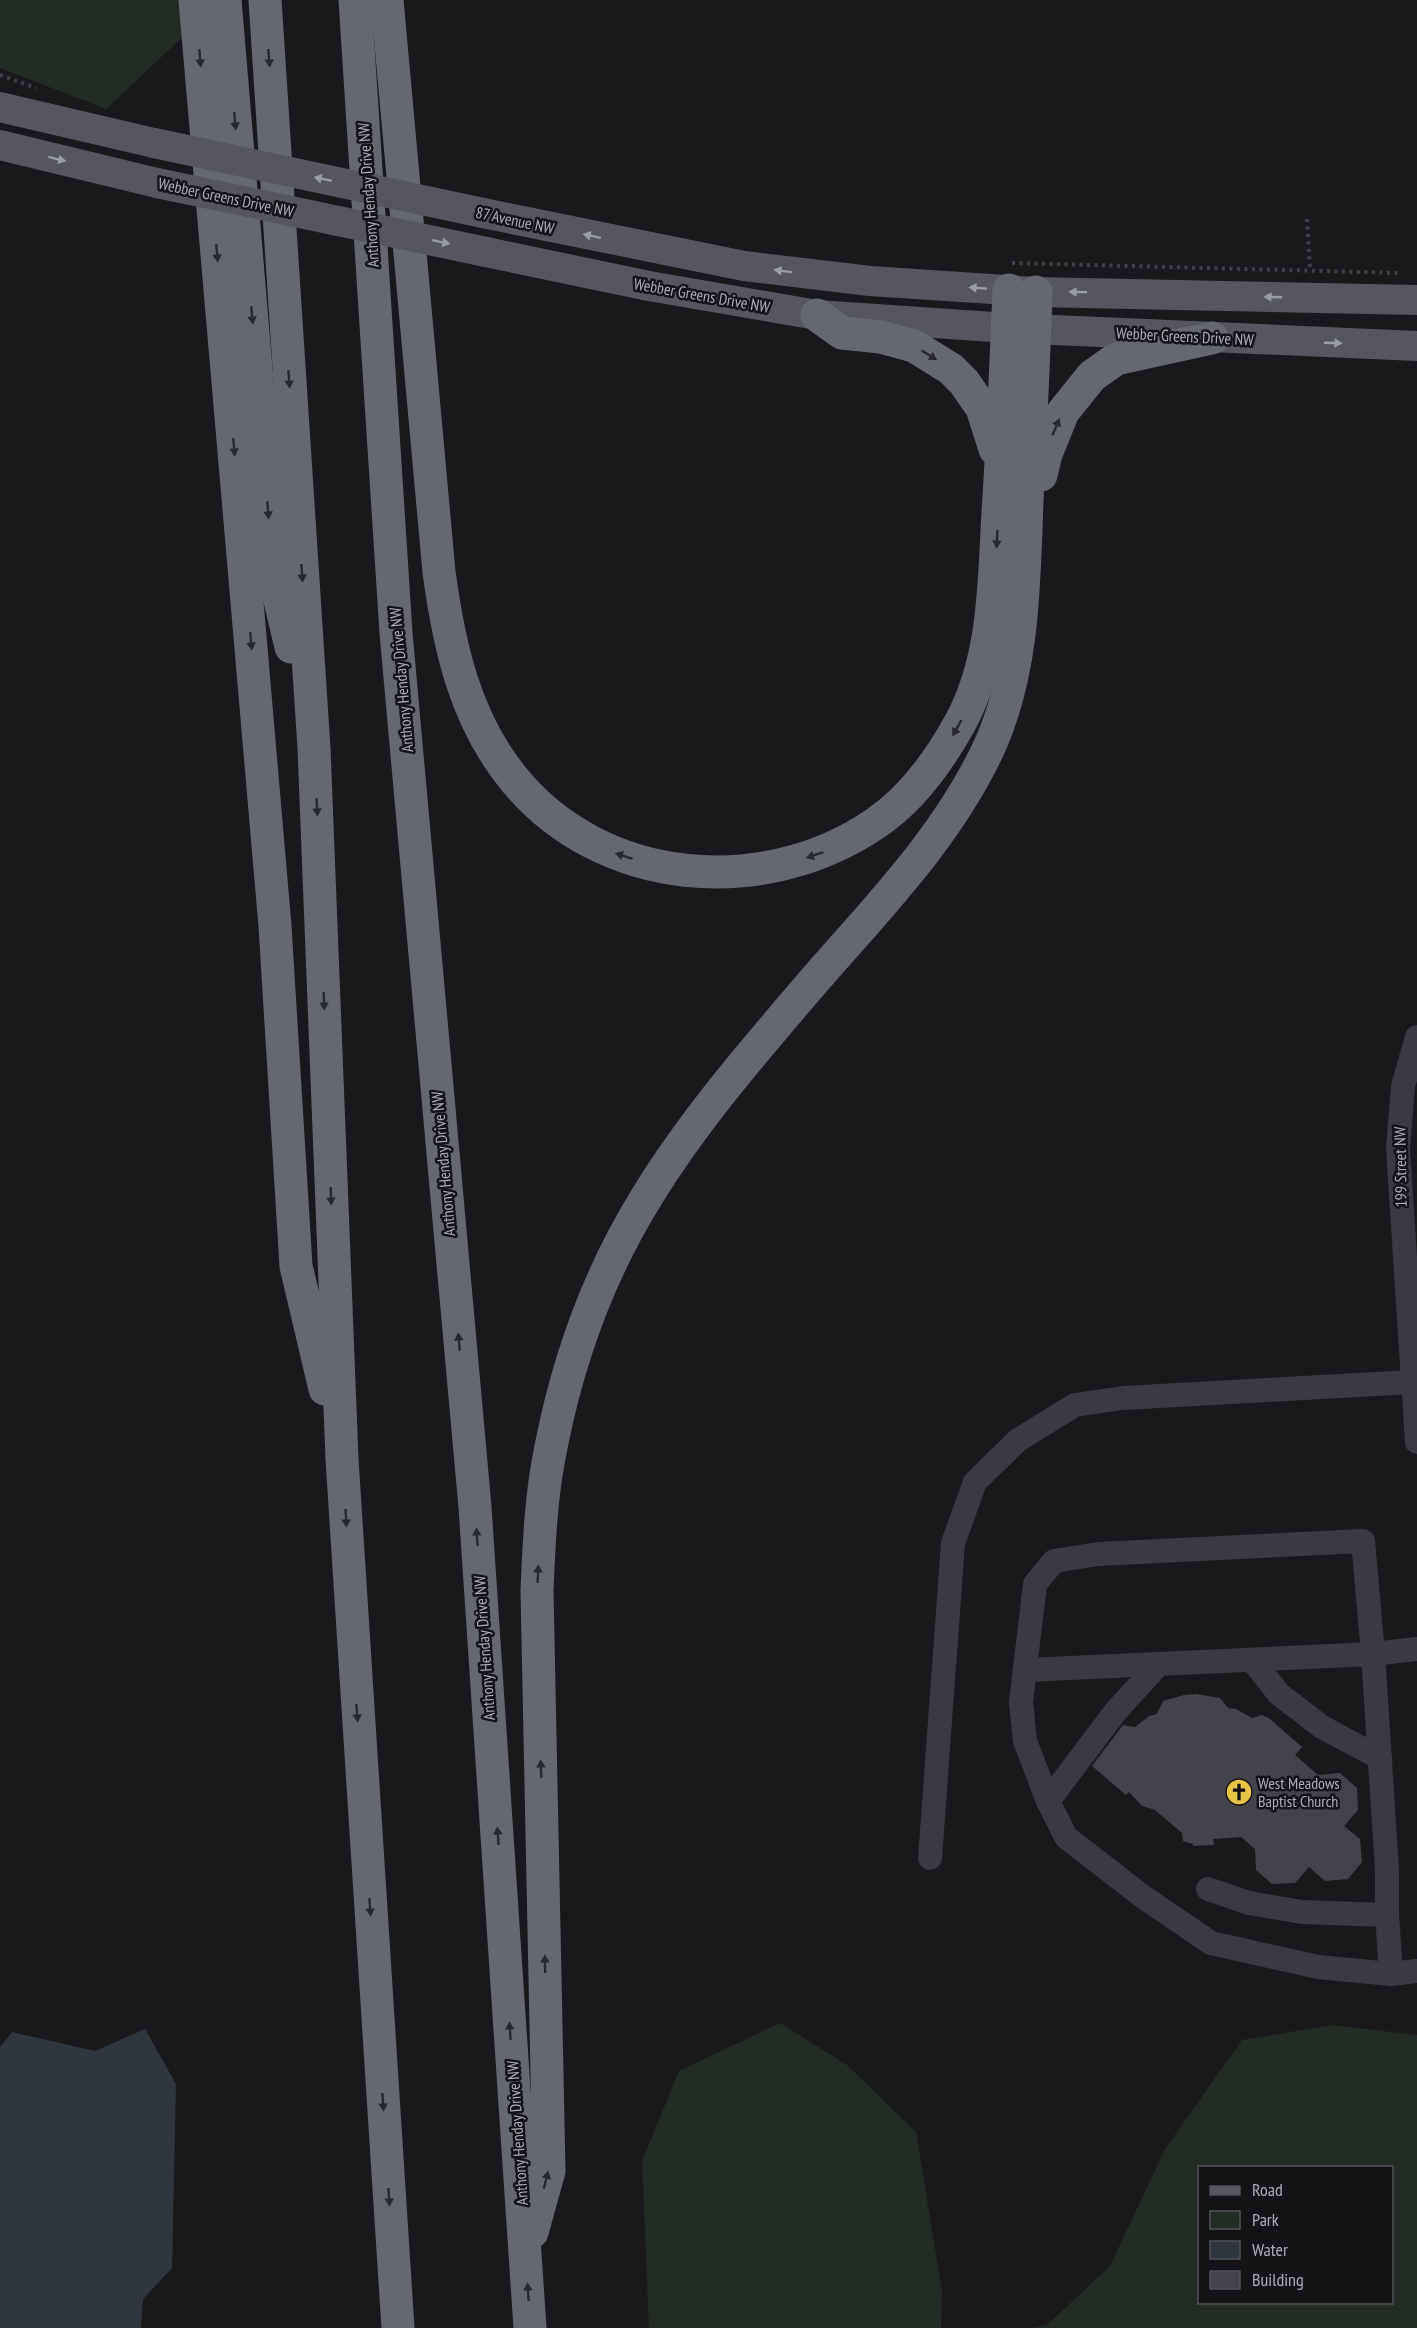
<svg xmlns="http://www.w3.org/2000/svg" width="1417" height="2328" viewBox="0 0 1417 2328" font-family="'PT Sans Narrow',sans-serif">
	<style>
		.green { fill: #232b25; fill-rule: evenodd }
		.water { fill: #2f363e }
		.building { fill: #434448 }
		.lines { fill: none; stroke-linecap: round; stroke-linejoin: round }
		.path { stroke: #404146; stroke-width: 4; stroke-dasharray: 3 4.5; stroke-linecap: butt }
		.minor { stroke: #3a3a40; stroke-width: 24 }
		.major { stroke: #56575e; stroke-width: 30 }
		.highway { stroke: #666870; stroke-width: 33 }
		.major-bridge { stroke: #56575e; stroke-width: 30 }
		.oneway { fill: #28292c }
		.oneway2 { fill: #9b9da7 }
		.labels { text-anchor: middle; stroke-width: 5; stroke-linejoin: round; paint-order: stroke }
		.street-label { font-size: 16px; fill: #acafb9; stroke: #141416 }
		.poi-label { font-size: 16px; fill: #acafb9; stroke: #141416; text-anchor: start }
	</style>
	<rect width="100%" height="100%" fill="#19191b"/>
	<g class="green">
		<polygon points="0,0 222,0 106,109 0,68"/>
		<polygon points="780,2023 847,2065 916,2132 942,2291 941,2328 649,2328 642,2161 679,2071"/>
		<path d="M1332,2025L1417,2035V2328H1031L1047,2325L1110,2266L1165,2149L1242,2040ZM1200,2168H1392V2302H1200Z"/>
	</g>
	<polygon class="water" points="145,2029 176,2084 172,2268 143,2299 141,2328 0,2328 0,2047 12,2032 95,2051"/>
	<polygon class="building" points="1196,1694 1220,1698 1228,1708 1236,1709 1252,1718 1262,1715 1269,1718 1302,1747 1295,1755 1318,1775 1340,1773 1357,1788 1358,1810 1344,1826 1360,1839 1362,1862 1348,1879 1325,1881 1309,1867 1295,1883 1272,1884 1256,1870 1255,1849 1241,1837 1213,1839 1214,1845 1193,1846 1193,1844 1183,1841 1182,1833 1155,1810 1142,1806 1129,1792 1126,1795 1092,1766 1123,1725 1135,1727 1149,1716 1157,1714 1163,1701 1184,1695"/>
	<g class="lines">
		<g class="path">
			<polyline points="0,75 36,88"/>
			<polyline points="1307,219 1310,270"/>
			<polyline points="1012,263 1400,273"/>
		</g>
		<g class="minor">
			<polyline points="1417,1037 1403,1086 1398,1149 1417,1442"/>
			<polyline points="1417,1649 1373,1654 1363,1541 1098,1554 1054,1561 1035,1584 1021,1702 1025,1741 1048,1801 1066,1837 1142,1896 1211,1943 1318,1967 1391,1974 1417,1971"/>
			<polyline points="1252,1660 1279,1694 1322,1727 1380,1758"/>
			<polyline points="1026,1670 1373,1654 1387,1869 1387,1915 1391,1974"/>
			<polyline points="1048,1801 1116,1711 1158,1665"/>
			<polyline points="930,1858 953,1543 975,1482 1018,1440 1075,1405 1123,1398 1412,1382"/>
			<polyline points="1208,1889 1249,1903 1302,1912 1387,1915"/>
		</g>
		<g class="major">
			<polyline points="0,107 154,143"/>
			<polyline points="0,145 157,183"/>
			<polyline points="483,213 744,266 870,281 1036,292 1417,300"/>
			<polyline points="486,252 649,286 817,315 1008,328 1417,346"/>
		</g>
		<g class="highway">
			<polyline points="195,0 275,926 296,1266 325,1389"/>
			<polyline points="225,0 273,571 291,647"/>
			<polyline points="265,0 314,748 342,1459 398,2328"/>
			<polyline points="355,0 396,633 475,1507 530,2328"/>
			<path d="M387,0L439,572C449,646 465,719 513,778C601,887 764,900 876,823C913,798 939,761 960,723C995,659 994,583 998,512C1003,438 1006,364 1009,290"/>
			<polyline points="817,315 842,333 881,337 914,346 951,369 964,382 982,408 995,449"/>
			<polyline points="1041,475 1046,454 1063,412 1092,376 1116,359 1212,338"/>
			<path d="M532,2232L549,2171L537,1591C539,1543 541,1494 551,1447C568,1360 599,1274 646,1198C695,1118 758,1046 819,975C882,903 951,832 991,743C1024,667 1024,583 1027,501C1030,431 1034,362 1036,292"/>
		</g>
		<g class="major-bridge">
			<polyline points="154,143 483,213"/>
			<polyline points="157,183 486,252"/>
		</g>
	</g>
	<defs><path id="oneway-solid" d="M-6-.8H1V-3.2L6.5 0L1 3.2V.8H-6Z" transform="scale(1.5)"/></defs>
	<g class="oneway">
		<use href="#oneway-solid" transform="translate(200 58) rotate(86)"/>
		<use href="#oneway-solid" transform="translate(269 58) rotate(86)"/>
		<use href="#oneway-solid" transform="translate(235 121) rotate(85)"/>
		<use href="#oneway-solid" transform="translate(217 253) rotate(85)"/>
		<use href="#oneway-solid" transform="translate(252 315) rotate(85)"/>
		<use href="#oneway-solid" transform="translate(929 355) rotate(32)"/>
		<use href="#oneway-solid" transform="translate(289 379) rotate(86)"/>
		<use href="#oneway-solid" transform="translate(1056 427) rotate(-67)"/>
		<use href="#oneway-solid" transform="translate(234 447) rotate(85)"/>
		<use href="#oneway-solid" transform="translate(268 510) rotate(85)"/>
		<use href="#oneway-solid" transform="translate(997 539) rotate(93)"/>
		<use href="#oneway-solid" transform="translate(302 573) rotate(86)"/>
		<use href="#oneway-solid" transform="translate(251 641) rotate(85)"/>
		<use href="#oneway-solid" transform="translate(957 728) rotate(119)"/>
		<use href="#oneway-solid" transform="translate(317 807) rotate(87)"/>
		<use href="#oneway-solid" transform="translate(815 855) rotate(161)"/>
		<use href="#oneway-solid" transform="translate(624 856) rotate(-162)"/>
		<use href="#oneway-solid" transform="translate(324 1001) rotate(88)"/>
		<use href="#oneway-solid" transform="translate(331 1196) rotate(88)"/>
		<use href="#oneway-solid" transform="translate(459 1342) rotate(-95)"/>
		<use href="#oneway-solid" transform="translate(346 1518) rotate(87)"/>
		<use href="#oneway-solid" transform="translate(477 1537) rotate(-94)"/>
		<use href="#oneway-solid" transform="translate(538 1574) rotate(-87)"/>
		<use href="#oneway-solid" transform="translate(357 1713) rotate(86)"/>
		<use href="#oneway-solid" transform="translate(541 1769) rotate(-92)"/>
		<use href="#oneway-solid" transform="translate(498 1836) rotate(-94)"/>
		<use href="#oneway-solid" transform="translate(370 1907) rotate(86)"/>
		<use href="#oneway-solid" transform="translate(545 1964) rotate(-91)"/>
		<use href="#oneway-solid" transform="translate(510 2031) rotate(-94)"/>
		<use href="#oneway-solid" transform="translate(383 2102) rotate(86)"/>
		<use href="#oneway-solid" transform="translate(546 2180) rotate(-76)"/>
		<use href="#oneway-solid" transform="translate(389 2197) rotate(86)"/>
		<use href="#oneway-solid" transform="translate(528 2292) rotate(-94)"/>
	</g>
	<g class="oneway2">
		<use href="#oneway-solid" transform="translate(57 159) rotate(14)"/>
		<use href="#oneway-solid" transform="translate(323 179) rotate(-168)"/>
		<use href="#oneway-solid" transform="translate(592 236) rotate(-168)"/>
		<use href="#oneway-solid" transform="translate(441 242) rotate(12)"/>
		<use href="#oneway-solid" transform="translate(783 271) rotate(-173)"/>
		<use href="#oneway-solid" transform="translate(978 288) rotate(-176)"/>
		<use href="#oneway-solid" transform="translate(1078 292) rotate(-179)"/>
		<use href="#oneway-solid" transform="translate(1273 297) rotate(-178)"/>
		<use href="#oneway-solid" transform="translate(1333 343) rotate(2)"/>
	</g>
	<defs>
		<symbol id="church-disc" viewBox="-11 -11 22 22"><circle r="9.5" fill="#e6c445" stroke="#141416"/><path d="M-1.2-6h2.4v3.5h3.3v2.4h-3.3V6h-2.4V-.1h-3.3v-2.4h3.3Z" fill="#111"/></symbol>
	</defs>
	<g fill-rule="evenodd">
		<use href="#church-disc" x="1224" y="1777" width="30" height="30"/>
	</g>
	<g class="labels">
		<g class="street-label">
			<text transform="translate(368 195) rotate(-94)" y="6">Anthony Henday Drive NW</text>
			<text transform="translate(226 197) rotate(12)" y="6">Webber Greens Drive NW</text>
			<text transform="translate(515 220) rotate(12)" y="6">87 Avenue NW</text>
			<text transform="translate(702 295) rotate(10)" y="6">Webber Greens Drive NW</text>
			<text transform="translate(1185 336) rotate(3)" y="6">Webber Greens Drive NW</text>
			<text transform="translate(401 680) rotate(-95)" y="6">Anthony Henday Drive NW</text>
			<text transform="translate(443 1164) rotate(-95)" y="6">Anthony Henday Drive NW</text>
			<text transform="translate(1400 1167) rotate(-91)" y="6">199 Street NW</text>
			<text transform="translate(484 1648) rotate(-94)" y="6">Anthony Henday Drive NW</text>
			<text transform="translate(517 2133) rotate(-94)" y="6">Anthony Henday Drive NW</text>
		</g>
		<g class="poi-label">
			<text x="1258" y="1789">West Meadows<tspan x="1258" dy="18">Baptist Church</tspan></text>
		</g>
	</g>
	<rect x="1198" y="2166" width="195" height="138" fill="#141416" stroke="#515257" stroke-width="1.5"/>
	<rect x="1210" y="2186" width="30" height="9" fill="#56575e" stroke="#515257" stroke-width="1.5"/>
	<text x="1252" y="2196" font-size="18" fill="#acafb9">Road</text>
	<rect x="1210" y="2211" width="30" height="18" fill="#232b25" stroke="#515257" stroke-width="1.5"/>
	<text x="1252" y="2226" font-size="18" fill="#acafb9">Park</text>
	<rect x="1210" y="2241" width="30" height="18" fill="#2f363e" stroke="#515257" stroke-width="1.5"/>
	<text x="1252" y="2256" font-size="18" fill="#acafb9">Water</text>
	<rect x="1210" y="2271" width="30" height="18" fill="#434448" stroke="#515257" stroke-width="1.5"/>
	<text x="1252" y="2286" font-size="18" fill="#acafb9">Building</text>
</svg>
